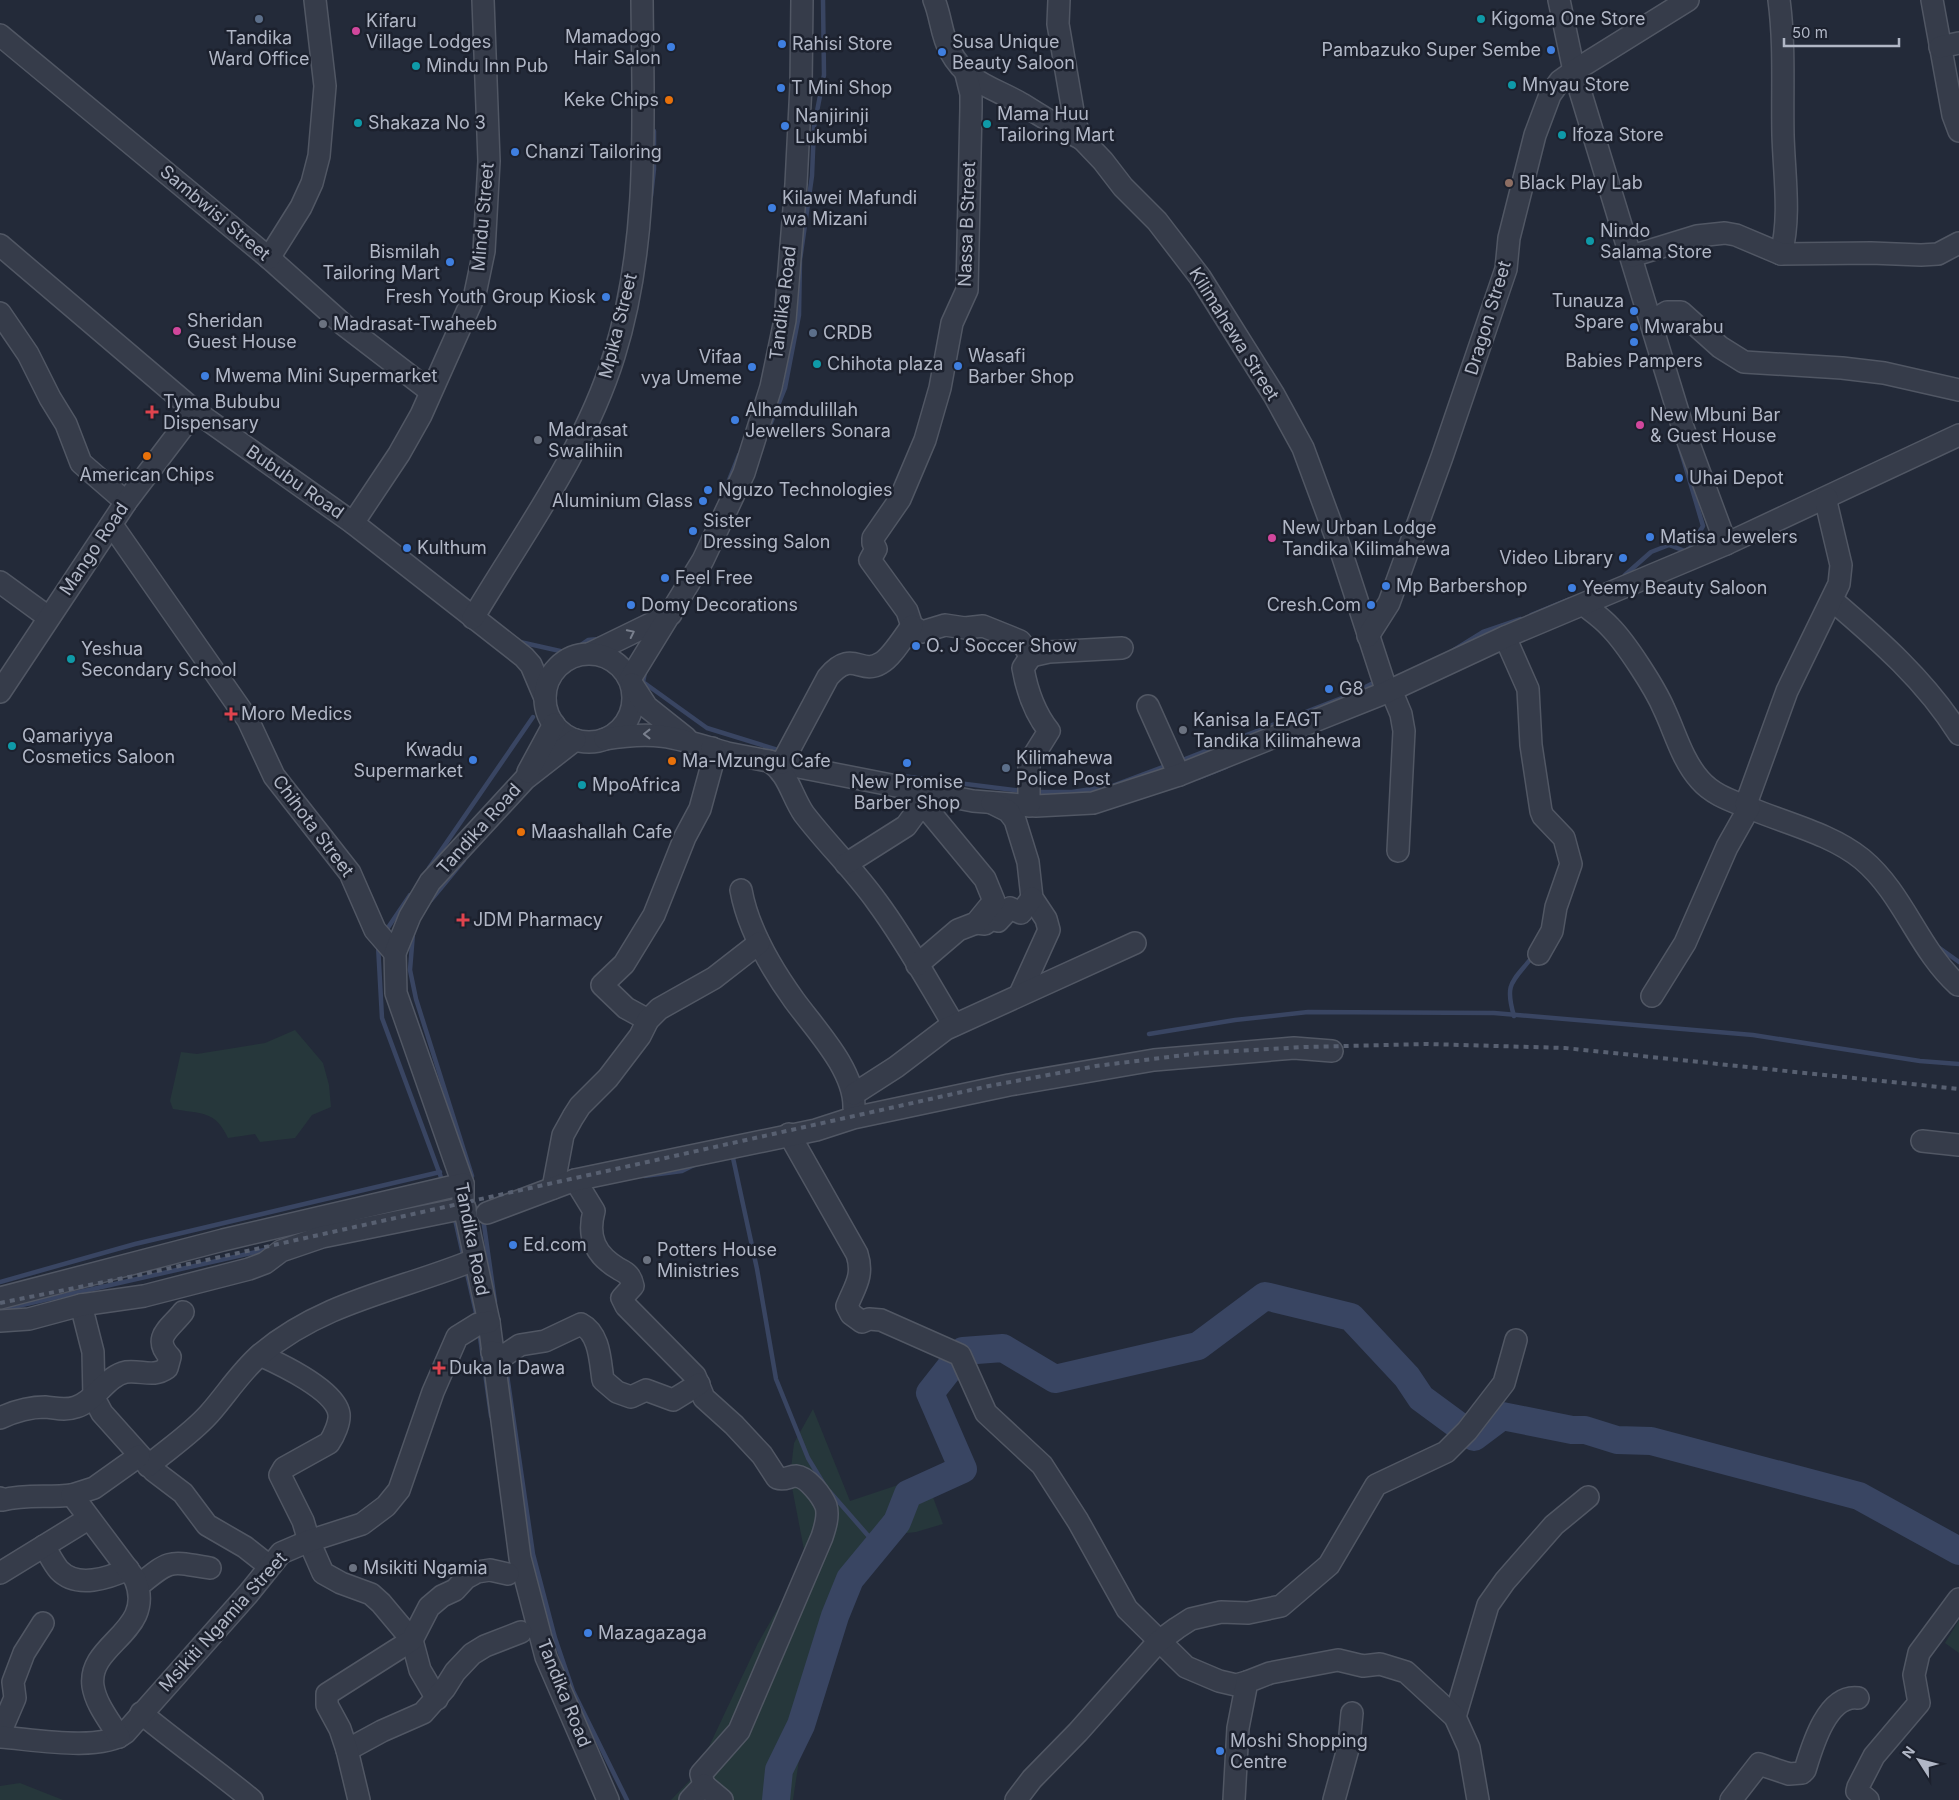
<svg xmlns="http://www.w3.org/2000/svg" width="1959" height="1800" viewBox="0 0 1959 1800" font-family="Inter,sans-serif">
	<style>
		.green { fill: #26373b }
		.lines { fill: none; stroke-linecap: round; stroke-linejoin: round }
		.stream { stroke: #394562; stroke-width: 4.5 }
		.river { stroke: #394562; stroke-width: 28 }
		.minor-casing { stroke: #515764; stroke-width: 24 }
		.minor { stroke: #363c4a; stroke-width: 21 }
		.rail { stroke: #586071; stroke-width: 4; stroke-dasharray: 5 5; stroke-linecap: butt }
		.oneway { stroke: #7a808e }
		.service-dot { fill: #5c6f8a; stroke: #1c212e; stroke-width: 2 }
		.culture-dot { fill: #0f9aa8; stroke: #1c212e; stroke-width: 2 }
		.hotel-dot { fill: #d1479c; stroke: #1c212e; stroke-width: 2 }
		.shop-dot { fill: #3f7fe0; stroke: #1c212e; stroke-width: 2 }
		.food-dot { fill: #e8710a; stroke: #1c212e; stroke-width: 2 }
		.education-dot { fill: #8d6e63; stroke: #1c212e; stroke-width: 2 }
		.worship-dot { fill: #6b7280; stroke: #1c212e; stroke-width: 2 }
		.health-dot { fill: #e0444e; stroke: #1c212e; stroke-width: 2 }
		.labels { text-anchor: middle; stroke-width: 5; stroke-linejoin: round; paint-order: stroke }
		.poi-label { font-size: 18px; fill: #b1b7c6; stroke: #1c212e; text-anchor: start }
		.street-label { font-size: 18px; fill: #b1b7c6; stroke: #1c212e }
	</style>
	<rect width="100%" height="100%" fill="#232a39"/>
	<g class="green">
		<path d="M295,1030L323,1063L329,1085L331,1107L312,1115L295,1138L260,1142L255,1134L228,1138C215,1110 201,1114 173,1109L170,1101L181,1052L197,1054L265,1043Z"/>
		<polygon points="813,1409 850,1501 925,1476 943,1524 916,1532 878,1536 843,1600 812,1673 793,1800 671,1800 696,1774 758,1643 806,1560 790,1477 794,1443"/>
		<polygon points="1959,1620 1959,1653 1945,1643"/>
		<polygon points="20,1783 63,1800 0,1800 0,1786"/>
	</g>
	<g class="lines">
		<g class="stream">
			<polyline points="651,196 654,169 654,131"/>
			<polyline points="766,435 785,388 799,315 800,260 812,176 814,127 824,75 823,0"/>
			<polyline points="725,490 739,455"/>
			<polyline points="1625,575 1651,552 1669,545 1685,551 1690,548 1703,526 1680,448"/>
			<polyline points="1531,615 1570,599"/>
			<polyline points="520,642 569,653 588,640 599,639"/>
			<polyline points="1454,650 1483,632 1521,619"/>
			<polyline points="645,672 643,682 707,728 781,751"/>
			<polyline points="1180,761 1352,694 1377,681"/>
			<polyline points="894,775 1022,791"/>
			<polyline points="1198,778 1226,767"/>
			<polyline points="1035,792 1072,792 1112,786 1168,765"/>
			<polyline points="429,868 533,717"/>
			<polyline points="431,900 464,860"/>
			<polyline points="385,932 410,895"/>
			<polyline points="413,933 410,970 416,999 472,1176"/>
			<polyline points="378,945 382,1018 442,1180"/>
			<polyline points="1938,947 1959,962"/>
			<path d="M1514,1016C1504,982 1513,982 1533,956"/>
			<polyline points="1149,1034 1235,1020 1308,1012 1494,1013 1753,1035 1920,1061 1959,1064"/>
			<polyline points="730,1156 733,1158 757,1269 776,1379 808,1458 825,1486"/>
			<polyline points="644,1176 682,1171 694,1165"/>
			<polyline points="454,1215 464,1259"/>
			<polyline points="483,1218 495,1302"/>
			<polyline points="466,1269 477,1317"/>
			<polyline points="0,1282 135,1244 440,1172"/>
			<polyline points="0,1310 269,1249"/>
			<polyline points="479,1330 491,1416"/>
			<polyline points="505,1361 533,1554 555,1638 573,1691 627,1800"/>
			<polyline points="830,1492 878,1547"/>
		</g>
		<polyline class="river" points="776,1800 779,1770 801,1725 835,1616 850,1579 897,1522 908,1494 963,1469 930,1393 963,1351 1003,1348 1055,1379 1198,1346 1265,1296 1351,1317 1407,1377 1421,1398 1474,1437 1502,1416 1572,1430 1585,1430 1617,1440 1651,1441 1859,1496 1959,1551"/>
		<defs>
			<g id="minor">
				<path d="M934,0C941,16 941,35 950,51C968,84 993,87 1022,104C1043,117 1060,128 1082,139"/>
				<polyline points="1059,0 1058,24 1075,123 1082,139 1103,161 1123,187 1157,221 1200,277 1274,395 1303,448 1340,548 1387,692"/>
				<polyline points="1559,0 1574,71 1682,425 1726,544"/>
				<path d="M1779,0C1785,45 1782,90 1783,135C1784,173 1791,217 1781,254"/>
				<polyline points="1932,0 1953,115 1959,131"/>
				<polyline points="0,35 269,258 344,325 430,391"/>
				<polyline points="1940,47 1959,43"/>
				<polyline points="966,74 971,94 971,108 967,290 952,323 940,388 925,440 900,499 873,538 873,543 876,549 870,560 907,611 912,626 922,632 945,625 965,628 983,626 1020,641 1031,656 1049,652 1122,648"/>
				<polyline points="0,245 195,411 353,523 524,657 531,665 545,698"/>
				<polyline points="1632,256 1697,236 1725,233 1736,235 1781,254 1871,253 1921,255 1938,254 1959,243"/>
				<polyline points="269,258 301,207 312,183 319,156 325,86 315,0"/>
				<polyline points="0,313 28,354 50,398 66,424 81,463 126,502"/>
				<polyline points="1652,321 1667,312 1681,312 1720,347 1744,362 1842,368 1884,373 1959,390"/>
				<polyline points="353,523 399,454 421,415 475,294 484,251 489,161 483,0"/>
				<polyline points="112,525 248,720 274,776 350,873 375,930 395,953"/>
				<polyline points="0,582 48,617"/>
				<path d="M1832,600C1879,640 1926,681 1959,734"/>
				<path d="M1584,605C1593,612 1602,618 1610,627C1626,643 1655,688 1664,709C1675,732 1682,760 1700,780C1714,796 1733,801 1752,809C1788,824 1831,834 1862,859C1904,894 1918,949 1958,985"/>
				<path d="M473,618C523,534 585,450 614,356C650,241 643,119 642,0"/>
				<polyline points="1368,636 1389,603 1442,457 1506,269 1509,238 1535,135 1550,95 1560,81 1574,71 1688,0"/>
				<polyline points="1505,637 1528,689 1531,745 1541,811 1543,816 1564,838 1571,864 1556,907 1552,931 1539,954"/>
				<polyline points="591,653 671,614"/>
				<circle cx="589" cy="698" r="44"/>
				<polyline points="630,679 703,560 744,473 771,387 785,320 796,184 801,85 802,0"/>
				<polyline points="632,684 647,707 686,738"/>
				<polyline points="1391,690 1401,714 1404,731 1398,851"/>
				<polyline points="0,692 126,502 195,411"/>
				<polyline points="1148,706 1179,775"/>
				<path d="M605,739C659,730 677,738 727,753L973,801L1036,806L1093,803L1179,775L1387,692L1505,637L1726,544L1959,435"/>
				<polyline points="575,740 525,779 430,882 410,916 395,953 396,993 463,1184 463,1202 489,1322 520,1558 546,1657 608,1800"/>
				<path d="M769,761C789,774 791,795 804,814C827,844 855,871 877,902C906,941 929,984 954,1025"/>
				<path d="M782,763L828,677C853,648 860,676 881,663C892,657 904,636 912,626"/>
				<polyline points="528,772 554,724"/>
				<polyline points="992,803 1008,811 1015,820 1028,862 1032,898 1046,919 1049,930 1020,994"/>
				<path d="M1029,806V763L1049,731C1034,712 1027,691 1023,668L1031,656"/>
				<polyline points="846,864 906,826 930,793"/>
				<path d="M741,890C748,929 771,968 794,1000C815,1029 855,1070 854,1108"/>
				<polyline points="976,923 985,924 991,919 998,921 1010,908 1021,913 1032,898"/>
				<polyline points="917,965 958,930 976,923 994,901 985,879 923,804"/>
				<polyline points="1652,996 1685,943 1727,847 1749,808 1746,804 1787,691 1839,584 1841,565 1827,506 1827,498"/>
				<polyline points="648,1020 626,1008 602,985 624,964 654,915 685,837 700,809 715,754 712,748"/>
				<polyline points="854,1094 896,1067 946,1029 1135,943"/>
				<path d="M789,1134L857,1254C864,1276 855,1286 847,1306L851,1314L862,1322L869,1319L881,1320L960,1355L986,1413L1042,1465L1078,1521L1127,1609L1186,1667L1219,1681L1236,1685L1247,1682"/>
				<polyline points="1922,1141 1959,1145"/>
				<path d="M575,1180L594,1211C587,1237 595,1255 619,1269C627,1273 631,1276 633,1286L622,1298L626,1306L695,1376L704,1398L734,1425L762,1455L777,1478C785,1481 789,1476 796,1476C808,1477 822,1496 826,1506C829,1516 825,1528 822,1537L739,1731L701,1774L704,1785L690,1800"/>
				<polyline points="553,1188 563,1135 573,1117 580,1106 608,1078 640,1036 648,1020 659,1009 714,978 759,943"/>
				<polyline points="487,1213 575,1180 816,1130 853,1118 1009,1085 1154,1060 1294,1048 1332,1051"/>
				<polyline points="0,1298 223,1240 463,1184"/>
				<polyline points="81,1305 93,1352 94,1398 102,1413 154,1471 183,1493 207,1525 245,1547 269,1566"/>
				<polyline points="0,1321 29,1319 81,1305 144,1296 249,1269 265,1263 281,1251 322,1237 465,1208"/>
				<path d="M492,1352L505,1355L520,1345L545,1341L581,1324C600,1334 600,1361 603,1380L617,1392L631,1397L646,1390L673,1400L699,1384"/>
				<path d="M260,1355C280,1364 336,1390 339,1414C340,1422 334,1436 329,1443L284,1468L280,1475L303,1521L309,1541L323,1573L341,1583L371,1594L381,1603L412,1640L420,1670L437,1699"/>
				<path d="M0,1418C13,1412 31,1407 45,1407C56,1408 65,1411 76,1407C96,1401 106,1376 126,1372C142,1370 153,1378 167,1368L170,1357C151,1337 171,1328 183,1312"/>
				<path d="M148,1466C168,1449 191,1434 209,1414C226,1395 241,1371 261,1354C324,1301 401,1290 474,1260"/>
				<path d="M0,1498L2,1500C26,1494 48,1498 72,1495"/>
				<path d="M44,1546C49,1554 53,1563 59,1570C77,1589 109,1578 128,1569"/>
				<polyline points="0,1573 88,1519"/>
				<path d="M138,1586C171,1559 168,1561 210,1568"/>
				<path d="M141,1713C177,1743 216,1770 252,1800"/>
				<polyline points="1455,1717 1488,1605 1505,1581 1554,1525 1588,1497"/>
				<polyline points="0,1733 15,1698 13,1682 24,1653 43,1623"/>
				<path d="M0,1737C31,1739 100,1752 125,1733L248,1594L281,1553L309,1541L362,1524L386,1506L399,1490L433,1392L457,1337L478,1324L489,1322"/>
				<path d="M119,1737C110,1721 96,1705 93,1686C87,1643 157,1632 135,1579L72,1495L94,1488L139,1456"/>
				<polyline points="347,1750 382,1731 423,1713 445,1688 455,1672 472,1654 485,1646 521,1632"/>
				<polyline points="704,1785 722,1800"/>
				<polyline points="359,1800 347,1750 340,1729 327,1705 327,1694 412,1640 429,1607 442,1596 455,1590 466,1578 477,1572 490,1570 508,1574"/>
				<polyline points="1016,1800 1032,1779 1078,1732 1158,1642 1177,1628 1191,1619 1221,1612 1248,1613 1281,1606 1329,1565 1376,1485 1446,1452 1467,1431 1504,1383 1516,1340"/>
				<polyline points="1234,1800 1238,1728 1247,1682 1270,1673 1338,1660 1363,1666 1380,1664 1406,1672 1455,1717 1469,1748 1478,1800"/>
				<polyline points="1334,1800 1349,1745 1352,1713"/>
				<path d="M1731,1800L1759,1764L1789,1774L1802,1773L1805,1770C1812,1747 1827,1694 1858,1698"/>
				<polyline points="1868,1800 1857,1791 1858,1787 1874,1756 1919,1703 1914,1675 1919,1653 1959,1599"/>
			</g>
		</defs>
		<use href="#minor" class="minor-casing"/>
		<use href="#minor" class="minor"/>
		<polyline class="rail" points="0,1303 139,1275 989,1086 1096,1066 1201,1053 1304,1047 1428,1044 1565,1048 1959,1089"/>
	</g>
	<defs><path id="oneway-chevron" d="M-2-3.5L2.5 0L-2 3.5" fill="none" stroke-width="1.6" stroke-linecap="round" stroke-linejoin="round" transform="scale(1.25)"/></defs>
	<g class="oneway">
		<use href="#oneway-chevron" transform="translate(631 633) rotate(-26)"/>
		<use href="#oneway-chevron" transform="translate(647 734) rotate(180)"/>
	</g>
	<g class="service-dot">
		<circle cx="259" cy="19" r="5"/>
		<circle cx="813" cy="333" r="5"/>
		<circle cx="1006" cy="768" r="5"/>
	</g>
	<g class="culture-dot">
		<circle cx="1481" cy="19" r="5"/>
		<circle cx="416" cy="66" r="5"/>
		<circle cx="1512" cy="85" r="5"/>
		<circle cx="358" cy="123" r="5"/>
		<circle cx="987" cy="124" r="5"/>
		<circle cx="1562" cy="135" r="5"/>
		<circle cx="1590" cy="241" r="5"/>
		<circle cx="817" cy="364" r="5"/>
		<circle cx="71" cy="659" r="5"/>
		<circle cx="12" cy="746" r="5"/>
		<circle cx="582" cy="785" r="5"/>
	</g>
	<g class="hotel-dot">
		<circle cx="356" cy="31" r="5"/>
		<circle cx="177" cy="331" r="5"/>
		<circle cx="1640" cy="425" r="5"/>
		<circle cx="1272" cy="538" r="5"/>
	</g>
	<g class="shop-dot">
		<circle cx="782" cy="44" r="5"/>
		<circle cx="671" cy="47" r="5"/>
		<circle cx="1551" cy="50" r="5"/>
		<circle cx="942" cy="52" r="5"/>
		<circle cx="781" cy="88" r="5"/>
		<circle cx="785" cy="126" r="5"/>
		<circle cx="515" cy="152" r="5"/>
		<circle cx="772" cy="208" r="5"/>
		<circle cx="450" cy="262" r="5"/>
		<circle cx="606" cy="297" r="5"/>
		<circle cx="1634" cy="311" r="5"/>
		<circle cx="1634" cy="327" r="5"/>
		<circle cx="1634" cy="342" r="5"/>
		<circle cx="958" cy="366" r="5"/>
		<circle cx="752" cy="367" r="5"/>
		<circle cx="205" cy="376" r="5"/>
		<circle cx="735" cy="420" r="5"/>
		<circle cx="1679" cy="478" r="5"/>
		<circle cx="708" cy="490" r="5"/>
		<circle cx="703" cy="501" r="5"/>
		<circle cx="693" cy="531" r="5"/>
		<circle cx="1650" cy="537" r="5"/>
		<circle cx="407" cy="548" r="5"/>
		<circle cx="1623" cy="558" r="5"/>
		<circle cx="665" cy="578" r="5"/>
		<circle cx="1386" cy="586" r="5"/>
		<circle cx="1572" cy="588" r="5"/>
		<circle cx="631" cy="605" r="5"/>
		<circle cx="1371" cy="605" r="5"/>
		<circle cx="916" cy="646" r="5"/>
		<circle cx="1329" cy="689" r="5"/>
		<circle cx="473" cy="760" r="5"/>
		<circle cx="907" cy="763" r="5"/>
		<circle cx="513" cy="1245" r="5"/>
		<circle cx="588" cy="1633" r="5"/>
		<circle cx="1220" cy="1751" r="5"/>
	</g>
	<g class="food-dot">
		<circle cx="669" cy="100" r="5"/>
		<circle cx="147" cy="456" r="5"/>
		<circle cx="672" cy="761" r="5"/>
		<circle cx="521" cy="832" r="5"/>
	</g>
	<circle class="education-dot" cx="1509" cy="183" r="5"/>
	<g class="worship-dot">
		<circle cx="323" cy="324" r="5"/>
		<circle cx="538" cy="440" r="5"/>
		<circle cx="1183" cy="730" r="5"/>
		<circle cx="647" cy="1260" r="5"/>
		<circle cx="353" cy="1568" r="5"/>
	</g>
	<g class="health-dot">
		<path d="M149.5 404.5h5v5h5v5h-5v5h-5v-5h-5v-5h5z"/>
		<path d="M228.5 706.5h5v5h5v5h-5v5h-5v-5h-5v-5h5z"/>
		<path d="M460.5 912.5h5v5h5v5h-5v5h-5v-5h-5v-5h5z"/>
		<path d="M436.5 1360.5h5v5h5v5h-5v5h-5v-5h-5v-5h5z"/>
	</g>
	<g class="labels">
		<g class="poi-label">
			<text x="1491" y="25">Kigoma One Store</text>
			<text x="366" y="27">Kifaru<tspan x="366" dy="21">Village Lodges</tspan></text>
			<text x="661" y="43" text-anchor="end">Mamadogo<tspan x="661" dy="21">Hair Salon</tspan></text>
			<text x="259" y="44" text-anchor="middle">Tandika<tspan x="259" dy="21">Ward Office</tspan></text>
			<text x="952" y="48">Susa Unique<tspan x="952" dy="21">Beauty Saloon</tspan></text>
			<text x="792" y="50">Rahisi Store</text>
			<text x="1541" y="56" text-anchor="end">Pambazuko Super Sembe</text>
			<text x="426" y="72">Mindu Inn Pub</text>
			<text x="1522" y="91">Mnyau Store</text>
			<text x="791" y="94">T Mini Shop</text>
			<text x="659" y="106" text-anchor="end">Keke Chips</text>
			<text x="997" y="120">Mama Huu<tspan x="997" dy="21">Tailoring Mart</tspan></text>
			<text x="795" y="122">Nanjirinji<tspan x="795" dy="21">Lukumbi</tspan></text>
			<text x="368" y="129">Shakaza No 3</text>
			<text x="1572" y="141">Ifoza Store</text>
			<text x="525" y="158">Chanzi Tailoring</text>
			<text x="1519" y="189">Black Play Lab</text>
			<text x="782" y="204">Kilawei Mafundi<tspan x="782" dy="21">wa Mizani</tspan></text>
			<text x="1600" y="237">Nindo<tspan x="1600" dy="21">Salama Store</tspan></text>
			<text x="440" y="258" text-anchor="end">Bismilah<tspan x="440" dy="21">Tailoring Mart</tspan></text>
			<text x="596" y="303" text-anchor="end">Fresh Youth Group Kiosk</text>
			<text x="1624" y="307" text-anchor="end">Tunauza<tspan x="1624" dy="21">Spare</tspan></text>
			<text x="187" y="327">Sheridan<tspan x="187" dy="21">Guest House</tspan></text>
			<text x="333" y="330">Madrasat-Twaheeb</text>
			<text x="1644" y="333">Mwarabu</text>
			<text x="823" y="339">CRDB</text>
			<text x="968" y="362">Wasafi<tspan x="968" dy="21">Barber Shop</tspan></text>
			<text x="742" y="363" text-anchor="end">Vifaa<tspan x="742" dy="21">vya Umeme</tspan></text>
			<text x="1634" y="367" text-anchor="middle">Babies Pampers</text>
			<text x="827" y="370">Chihota plaza</text>
			<text x="215" y="382">Mwema Mini Supermarket</text>
			<text x="163" y="408">Tyma Bububu<tspan x="163" dy="21">Dispensary</tspan></text>
			<text x="745" y="416">Alhamdulillah<tspan x="745" dy="21">Jewellers Sonara</tspan></text>
			<text x="1650" y="421">New Mbuni Bar<tspan x="1650" dy="21">&amp; Guest House</tspan></text>
			<text x="548" y="436">Madrasat<tspan x="548" dy="21">Swalihiin</tspan></text>
			<text x="147" y="481" text-anchor="middle">American Chips</text>
			<text x="1689" y="484">Uhai Depot</text>
			<text x="718" y="496">Nguzo Technologies</text>
			<text x="693" y="507" text-anchor="end">Aluminium Glass</text>
			<text x="703" y="527">Sister<tspan x="703" dy="21">Dressing Salon</tspan></text>
			<text x="1282" y="534">New Urban Lodge<tspan x="1282" dy="21">Tandika Kilimahewa</tspan></text>
			<text x="1660" y="543">Matisa Jewelers</text>
			<text x="417" y="554">Kulthum</text>
			<text x="1613" y="564" text-anchor="end">Video Library</text>
			<text x="675" y="584">Feel Free</text>
			<text x="1396" y="592">Mp Barbershop</text>
			<text x="1582" y="594">Yeemy Beauty Saloon</text>
			<text x="641" y="611">Domy Decorations</text>
			<text x="1361" y="611" text-anchor="end">Cresh.Com</text>
			<text x="926" y="652">O. J Soccer Show</text>
			<text x="81" y="655">Yeshua<tspan x="81" dy="21">Secondary School</tspan></text>
			<text x="1339" y="695">G8</text>
			<text x="241" y="720">Moro Medics</text>
			<text x="1193" y="726">Kanisa la EAGT<tspan x="1193" dy="21">Tandika Kilimahewa</tspan></text>
			<text x="22" y="742">Qamariyya<tspan x="22" dy="21">Cosmetics Saloon</tspan></text>
			<text x="463" y="756" text-anchor="end">Kwadu<tspan x="463" dy="21">Supermarket</tspan></text>
			<text x="1016" y="764">Kilimahewa<tspan x="1016" dy="21">Police Post</tspan></text>
			<text x="682" y="767">Ma-Mzungu Cafe</text>
			<text x="907" y="788" text-anchor="middle">New Promise<tspan x="907" dy="21">Barber Shop</tspan></text>
			<text x="592" y="791">MpoAfrica</text>
			<text x="531" y="838">Maashallah Cafe</text>
			<text x="473" y="926">JDM Pharmacy</text>
			<text x="523" y="1251">Ed.com</text>
			<text x="657" y="1256">Potters House<tspan x="657" dy="21">Ministries</tspan></text>
			<text x="449" y="1374">Duka la Dawa</text>
			<text x="363" y="1574">Msikiti Ngamia</text>
			<text x="598" y="1639">Mazagazaga</text>
			<text x="1230" y="1747">Moshi Shopping<tspan x="1230" dy="21">Centre</tspan></text>
		</g>
		<g class="street-label">
			<text transform="translate(215 213) rotate(40)" y="6">Sambwisi Street</text>
			<text transform="translate(483 217) rotate(-85)" y="6">Mindu Street</text>
			<text transform="translate(967 224) rotate(-88)" y="6">Nassa B Street</text>
			<text transform="translate(783 303) rotate(-83)" y="6">Tandika Road</text>
			<text transform="translate(1488 318) rotate(-73)" y="6">Dragon Street</text>
			<text transform="translate(618 326) rotate(-76)" y="6">Mpika Street</text>
			<text transform="translate(1234 334) rotate(58)" y="6">Kilimahewa Street</text>
			<text transform="translate(295 482) rotate(35)" y="6">Bububu Road</text>
			<text transform="translate(94 549) rotate(-56)" y="6">Mango Road</text>
			<text transform="translate(313 826) rotate(53)" y="6">Chihota Street</text>
			<text transform="translate(479 829) rotate(-48)" y="6">Tandika Road</text>
			<text transform="translate(472 1239) rotate(79)" y="6">Tandika Road</text>
			<text transform="translate(223 1622) rotate(-48)" y="6">Msikiti Ngamia Street</text>
			<text transform="translate(564 1693) rotate(68)" y="6">Tandika Road</text>
		</g>
	</g>
	<g transform="translate(1919 1760) rotate(306)" stroke="#1c212e" stroke-width="4" paint-order="stroke">
	<path d="M0-4L9 19L0 12L-9 19Z" fill="#b1b7c6"/>
	<text y="-8" font-size="14" font-weight="bold" text-anchor="middle" fill="#b1b7c6">N</text>
	</g>
	<path d="M1784 38v8h115v-8" fill="none" stroke="#b1b7c6" stroke-width="2.5"/>
	<text x="1792" y="38" font-size="15" fill="#b1b7c6" stroke="#1c212e" stroke-width="4" paint-order="stroke">50 m</text>
</svg>
